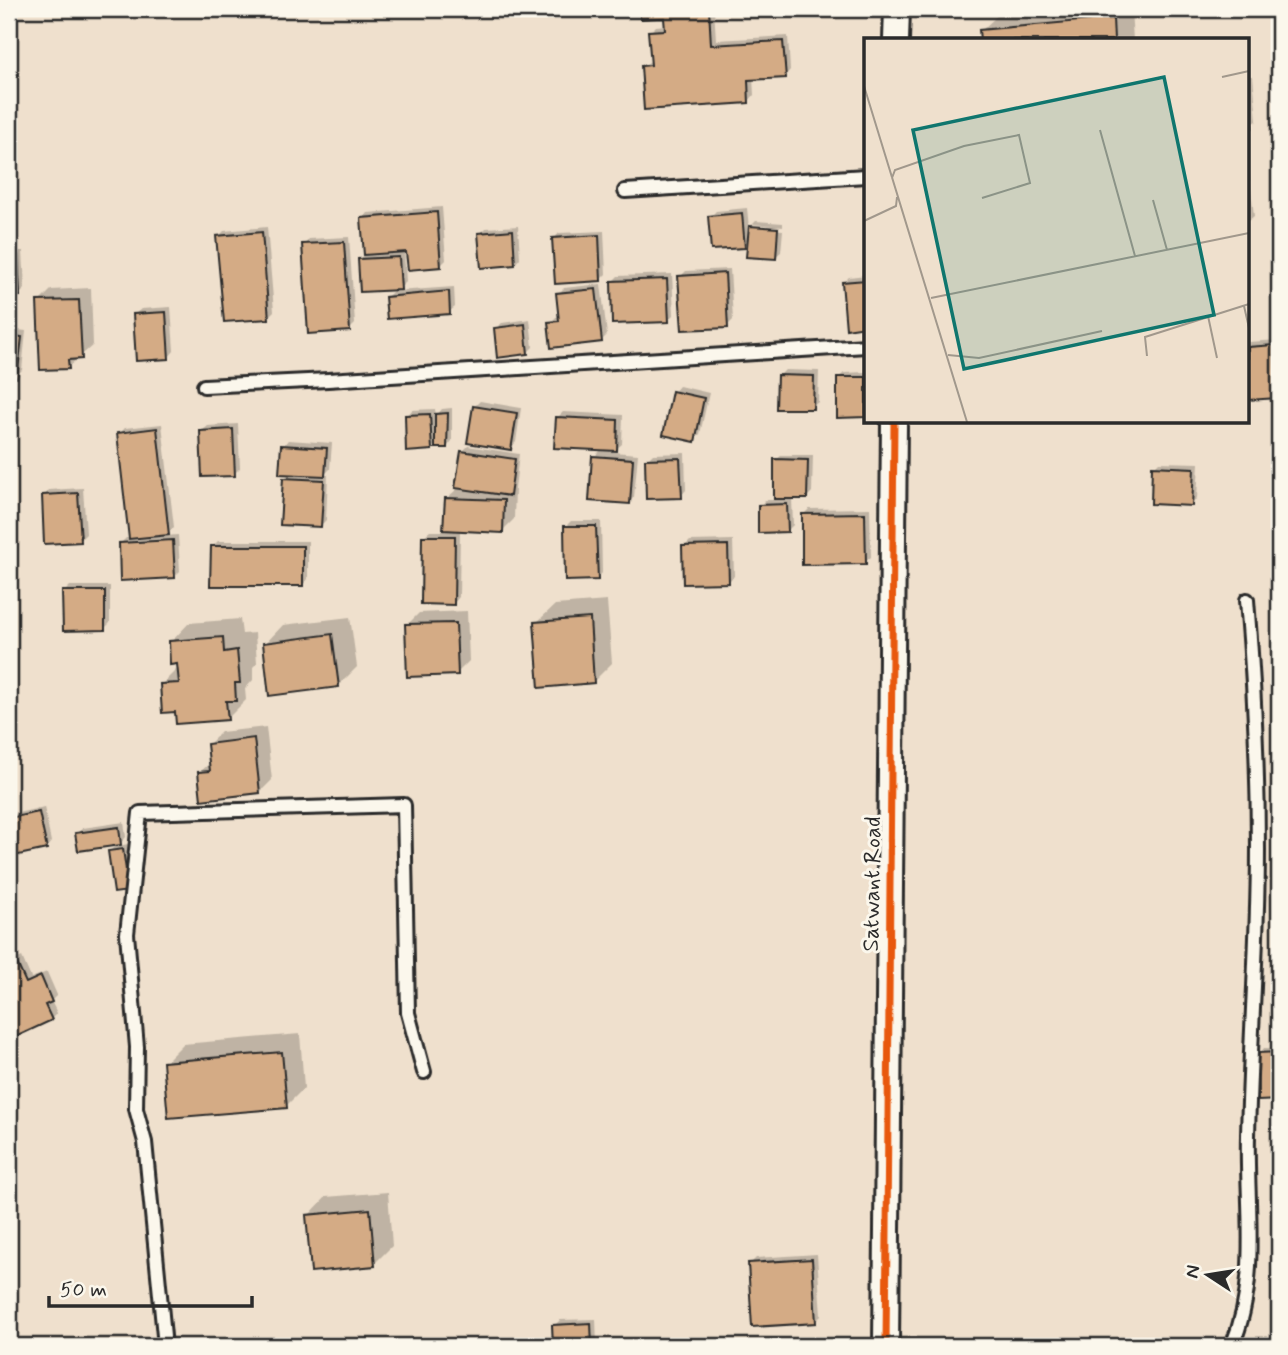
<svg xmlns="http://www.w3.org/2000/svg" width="1288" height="1355" viewBox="0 0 1288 1355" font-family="Mynerve,sans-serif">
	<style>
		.shadow { fill: #0003 }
		.building { fill: #d4ab85; stroke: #2b2b2b; stroke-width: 2 }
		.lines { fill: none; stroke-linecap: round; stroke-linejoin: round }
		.lane-casing { stroke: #2b2b2b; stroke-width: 18 }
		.street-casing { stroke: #2b2b2b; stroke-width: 30 }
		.lane { stroke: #fbf7ec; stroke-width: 12 }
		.street { stroke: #fbf7ec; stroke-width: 24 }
		.cycleway-casing { stroke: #fbf7ec; stroke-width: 11 }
		.cycleway { stroke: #e8590c; stroke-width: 7 }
		.labels { text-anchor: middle; stroke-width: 6; stroke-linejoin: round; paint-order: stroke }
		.street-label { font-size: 23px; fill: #2b2b2b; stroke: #fbf7ec }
		.inset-road { fill: none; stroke: #a1988c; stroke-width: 2 }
		.view { fill: #0f766e; fill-opacity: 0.15; stroke: #0f766e; stroke-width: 3.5 }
		.inset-edge { fill: none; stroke: #2b2b2b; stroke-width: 3.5 }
	</style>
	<rect width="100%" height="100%" fill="#efe0cd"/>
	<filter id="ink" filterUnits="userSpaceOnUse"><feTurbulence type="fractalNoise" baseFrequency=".0143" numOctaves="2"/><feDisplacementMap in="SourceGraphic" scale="14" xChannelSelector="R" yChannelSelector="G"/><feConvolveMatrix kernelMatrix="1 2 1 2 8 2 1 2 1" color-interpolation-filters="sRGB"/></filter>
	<g filter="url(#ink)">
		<g class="shadow">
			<polygon points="642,9 714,9 716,40 788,36 790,70 785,76 753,78 754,95 749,101 643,66 652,60 650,32 656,26 666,25 665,16 642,18"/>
			<polygon points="1041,9 1131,9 1133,40 982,40 981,31 1000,13"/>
			<polygon points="1248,76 1253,76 1257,121 1248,127"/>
			<polygon points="1248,162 1254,216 1248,221"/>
			<polygon points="442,207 446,260 440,266 408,250 404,250 406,282 397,291 454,287 455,307 449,312 387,297 396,288 360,260 365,254 363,219 368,213"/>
			<polygon points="747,208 749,228 756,221 783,223 783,227 753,224 753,228 783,230 781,252 775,257 750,240 744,246 710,217 716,211"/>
			<polygon points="518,226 520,258 515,264 480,234 486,228"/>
			<polygon points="267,227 274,311 268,317 218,237 224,231"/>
			<polygon points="604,231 606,274 600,280 554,239 559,233"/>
			<polygon points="349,237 355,324 349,330 304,245 309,239"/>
			<polygon points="9,251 23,251 25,289 19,295 9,295"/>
			<polygon points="730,269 733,320 727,326 680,277 686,271"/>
			<polygon points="672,274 674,314 668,320 612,282 618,276"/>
			<polygon points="866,275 866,325 848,327 843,283 849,277"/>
			<polygon points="601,284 607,335 601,341 550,323 556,317 561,317 558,294 564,288"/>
			<polygon points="91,288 93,345 68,367 39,302 51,290"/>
			<polygon points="171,307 174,351 169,357 135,314 141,309"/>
			<polygon points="530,319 533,347 527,353 496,328 502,323"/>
			<polygon points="9,329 26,331 22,370 16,376 9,375"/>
			<polygon points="1279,340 1279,393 1277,396 1248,398 1248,342"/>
			<polygon points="785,370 819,371 818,402 812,407 779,376"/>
			<polygon points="866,372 866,416 838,416 838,378 844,373"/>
			<polygon points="679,386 709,393 700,434 694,440 674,392"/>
			<polygon points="480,401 521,408 516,442 511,448 474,407"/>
			<polygon points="452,408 452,441 447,447 437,443 431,449 407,416 412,410 435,409 436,416 442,409"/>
			<polygon points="563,412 623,415 622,444 613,452 638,454 634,497 629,502 594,457 602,449 558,417"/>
			<polygon points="162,424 174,527 165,536 178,535 180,571 174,577 120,544 126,538 131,538 119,434 125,428"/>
			<polygon points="238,424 240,468 234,474 202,431 208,426"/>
			<polygon points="288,440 332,443 330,469 324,475 328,475 326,520 320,526 284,479 290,473 283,446"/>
			<polygon points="468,446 519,454 515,489 514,519 502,531 460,529 459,597 454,603 424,536 430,531 445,531 446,499 457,489 462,452"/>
			<polygon points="685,453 686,490 681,496 647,460 653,454"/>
			<polygon points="782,455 813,455 812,492 806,498 792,498 793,525 788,530 760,506 765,500 776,500 776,460"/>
			<polygon points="1159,462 1199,463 1197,498 1192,504 1154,467"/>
			<polygon points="83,488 86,534 80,540 44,496 49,490"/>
			<polygon points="870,508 871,557 865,562 803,515 809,509"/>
			<polygon points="571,521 601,521 602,573 597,579 565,527"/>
			<polygon points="733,540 734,576 728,582 684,547 690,541"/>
			<polygon points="218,541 308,541 308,579 303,585 212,547"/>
			<polygon points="70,586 110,586 110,623 104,629 64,592"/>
			<polygon points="9,593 12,593 13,623 9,628"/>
			<polygon points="607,601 612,663 593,682 536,623 555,605"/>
			<polygon points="467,611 469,661 457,673 407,625 419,613"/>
			<polygon points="350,617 357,667 338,686 265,644 283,625"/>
			<polygon points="240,619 242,634 255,633 257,663 253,667 253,680 245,689 246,700 227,719 177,710 161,685 179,667 171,642 189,623"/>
			<polygon points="266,727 272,780 260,792 200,772 211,762 209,744 221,732"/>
			<polygon points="44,807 51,842 46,848 9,856 9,815"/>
			<polygon points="124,822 126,837 118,846 128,844 133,884 128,889 110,851 118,843 77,833 83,828"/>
			<polygon points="22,957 31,978 47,972 57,995 51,1001 57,1013 51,1019 10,1037 9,963"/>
			<polygon points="300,1034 304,1088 286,1106 164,1063 183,1044"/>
			<polygon points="1264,1048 1279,1048 1279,1099 1260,1099 1259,1054"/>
			<polygon points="388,1192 392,1246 374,1264 308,1216 326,1197"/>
			<polygon points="817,1254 821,1316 815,1322 750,1264 756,1258"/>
			<polygon points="596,1319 597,1346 555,1346 554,1326 560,1320"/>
		</g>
		<g class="building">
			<polygon points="640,9 709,9 711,45 783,41 786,78 748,80 749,103 644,110 641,66 651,65 648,31 665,30 664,18 640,19"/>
			<polygon points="1113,18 1114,40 980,40 979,30"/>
			<polygon points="1248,81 1252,128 1248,128"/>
			<polygon points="437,212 441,267 408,270 406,252 364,255 361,218"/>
			<polygon points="742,213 745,248 711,250 708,216"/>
			<polygon points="749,226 778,228 776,259 746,257"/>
			<polygon points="513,230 515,265 481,268 478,233"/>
			<polygon points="262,232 269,319 224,322 216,236"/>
			<polygon points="599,235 601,281 555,284 552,238"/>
			<polygon points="344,242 350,331 308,334 302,244"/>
			<polygon points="18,255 20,296 9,297 9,256"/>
			<polygon points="399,257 401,290 360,292 358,259"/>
			<polygon points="725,273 728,328 682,330 678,276"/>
			<polygon points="667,279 669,322 612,324 611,281"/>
			<polygon points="866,280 866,326 846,329 842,282"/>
			<polygon points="596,289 602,342 551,348 548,322 559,321 556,293"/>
			<polygon points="449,291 450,314 387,319 385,297"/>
			<polygon points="79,300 82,359 68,360 69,369 40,370 37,301"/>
			<polygon points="166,312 169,359 136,361 133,314"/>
			<polygon points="525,324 528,354 497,358 494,328"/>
			<polygon points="9,335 22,337 17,378 9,377"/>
			<polygon points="1274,345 1278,398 1248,400 1248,347"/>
			<polygon points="777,375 814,376 813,409 776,409"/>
			<polygon points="837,377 866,377 866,417 837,418"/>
			<polygon points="672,391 704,398 695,442 663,435"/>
			<polygon points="473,406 517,413 511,450 467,443"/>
			<polygon points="448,413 447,448 435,448 435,414"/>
			<polygon points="430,414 432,450 406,452 405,415"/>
			<polygon points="556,417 618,420 617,451 554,448"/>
			<polygon points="157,428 169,535 129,539 117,433"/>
			<polygon points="233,429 235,476 202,477 200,431"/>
			<polygon points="281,445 327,448 325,476 279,474"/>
			<polygon points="461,451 515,459 510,496 455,488"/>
			<polygon points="592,456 633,459 630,504 589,501"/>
			<polygon points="680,458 682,498 646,499 645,459"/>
			<polygon points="774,459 808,460 807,499 774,499"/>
			<polygon points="1152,466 1194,468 1192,506 1151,504"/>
			<polygon points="283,478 324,480 321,527 280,525"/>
			<polygon points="78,493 81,542 44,544 42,495"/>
			<polygon points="445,498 504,500 503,533 443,530"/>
			<polygon points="787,504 788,532 758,533 758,505"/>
			<polygon points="865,513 866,564 802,565 802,514"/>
			<polygon points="564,526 596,526 598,580 565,581"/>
			<polygon points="422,536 455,536 454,605 421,604"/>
			<polygon points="173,540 175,578 120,581 119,543"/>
			<polygon points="728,545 729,583 683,584 682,546"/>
			<polygon points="211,546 303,546 303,586 210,586"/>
			<polygon points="62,591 105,591 105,630 63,631"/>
			<polygon points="590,618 594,683 539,688 534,622"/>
			<polygon points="456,623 458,675 407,677 405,624"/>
			<polygon points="332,634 339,687 269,696 263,643"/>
			<polygon points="223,637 224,652 237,650 240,683 235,683 236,701 226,701 228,720 176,724 175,712 162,713 160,684 179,683 177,664 170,665 169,641"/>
			<polygon points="254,738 260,793 201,800 198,772 210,771 207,744"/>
			<polygon points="39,812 47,849 9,857 9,818"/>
			<polygon points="119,827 121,845 78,851 75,833"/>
			<polygon points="123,849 129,891 114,893 108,851"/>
			<polygon points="16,961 26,983 41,976 52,1002 45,1005 52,1020 9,1040 9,965"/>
			<polygon points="282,1052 287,1108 168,1118 163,1062"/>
			<polygon points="1279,1052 1279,1100 1258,1101 1257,1053"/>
			<polygon points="370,1209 375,1266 311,1272 306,1215"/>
			<polygon points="812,1259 816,1323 752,1327 748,1263"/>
			<polygon points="591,1323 592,1346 553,1346 552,1325"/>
		</g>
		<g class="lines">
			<defs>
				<g id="lane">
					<polyline points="625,191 866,176"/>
					<polyline points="204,386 328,380 866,346"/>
					<polyline points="165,1346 145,1142 136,1109 137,1047 127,934 140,813 404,805 408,1013 424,1072"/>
					<path d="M1232,1346C1260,1280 1246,1206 1248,1136C1250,1041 1258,945 1258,849C1258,766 1254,683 1247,600"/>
				</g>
				<g id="street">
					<polyline points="896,40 897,9"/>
					<polyline points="886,1346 894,422"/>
				</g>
			</defs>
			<use href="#lane" class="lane-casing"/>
			<use href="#street" class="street-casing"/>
			<use href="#lane" class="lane"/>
			<use href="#street" class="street"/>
			<defs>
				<polyline id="cycleway" points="886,1346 894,422"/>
			</defs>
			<use href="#cycleway" class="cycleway-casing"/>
			<use href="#cycleway" class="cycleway"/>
		</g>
	</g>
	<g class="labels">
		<g class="street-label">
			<text transform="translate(871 884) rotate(-89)" y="8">Satwant Road</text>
		</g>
	</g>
	<g transform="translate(864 38)">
		<rect width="385" height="385" fill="#efe0cd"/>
		<path class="inset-road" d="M358,39L385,33M0,48L103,384M236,92L271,218M28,140L31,132L100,108L155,97L166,145L118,160M289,162L303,212M0,183L32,168L33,159M67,260L385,195M380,268L385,290M344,278L353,320M84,317L115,320L238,293M283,318L281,299L385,266"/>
		<path class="view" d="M300,39L350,277L100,331L49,92Z"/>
		<rect width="385" height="385" class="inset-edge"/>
	</g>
	<rect width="1288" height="1355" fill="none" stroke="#fbf7ec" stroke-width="35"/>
	<rect x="18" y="18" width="1253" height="1320" fill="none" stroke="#2b2b2b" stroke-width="2.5" filter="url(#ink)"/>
	<g transform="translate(1208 1275) rotate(282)" stroke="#fbf7ec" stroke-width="5" paint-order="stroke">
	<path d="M0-5L12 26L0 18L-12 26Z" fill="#2b2b2b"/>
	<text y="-10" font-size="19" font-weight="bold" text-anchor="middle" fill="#2b2b2b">N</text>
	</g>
	<path d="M49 1296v10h203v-10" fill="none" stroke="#2b2b2b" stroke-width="3.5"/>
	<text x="60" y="1296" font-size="21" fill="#2b2b2b" stroke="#fbf7ec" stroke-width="5" paint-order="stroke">50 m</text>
</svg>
